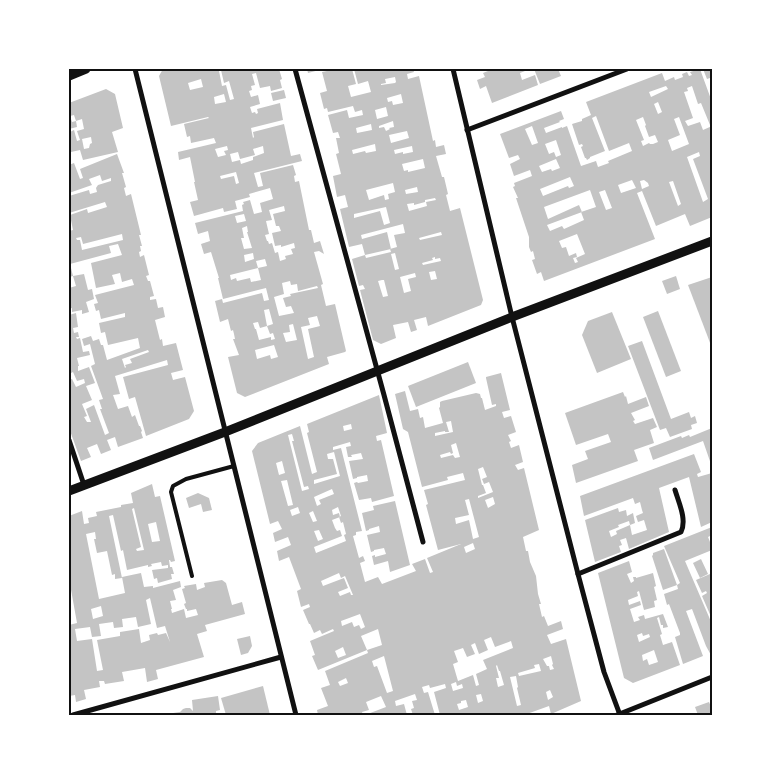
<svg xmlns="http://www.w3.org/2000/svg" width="781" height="784" viewBox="0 0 781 784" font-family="'Fira Sans',sans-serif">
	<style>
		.building { fill: #c4c4c4; fill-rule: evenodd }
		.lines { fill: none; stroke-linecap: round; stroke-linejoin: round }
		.service { stroke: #111; stroke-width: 4 }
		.minor { stroke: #111; stroke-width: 5 }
		.tertiary { stroke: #111; stroke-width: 9 }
		.neatline { fill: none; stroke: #111; stroke-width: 2 }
	</style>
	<rect width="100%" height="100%" fill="#fff"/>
	<g class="building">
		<path d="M163,69H279L282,79L280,80L282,88L271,91L270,86L260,88L256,73L252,74L255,85L251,86L252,90L249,91L251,97L258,95L260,104L250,107L252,113L255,112L256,114L258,113L257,109L280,103L283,120L251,128L253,138L254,137L253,132L284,124L291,156L300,154L302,161L254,173L258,187L263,186L260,173L293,165L296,175L294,176L295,182L299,181L309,230H311L314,243L320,241L324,254L319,251L314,252L323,284L321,285L326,306L335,304L346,351L345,352L327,357L329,364L245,397L237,393L228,357L239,355L233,339H235L234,334L233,330L231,331L228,319L220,322L215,301L222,299L223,303L262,293L264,301L269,300L266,288L223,299L218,278H219L211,252L204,254L201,244L210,241L208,231L198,234L195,223L243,211L242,205L244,204L243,202L250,200L254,214L262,212L260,203L273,199L270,188L249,194L250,197L235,201L237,209L224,212L223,208L194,216L190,202L198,200L194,182H195L190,157L179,160L178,152L216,143L214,138L191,143L190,136L187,137L184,124L209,118L208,117L171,126L159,76ZM221,70L224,83L229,81L234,99L230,100L226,85L222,86L219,71ZM201,79L203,87L190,90L188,83ZM224,94L226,102L215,104L214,97ZM227,146L228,150L224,151L226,155L218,157L215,149ZM263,146L264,153L253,157V160L241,164L240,160L232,162L230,154L238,152L240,159L255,155L253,149ZM236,172L239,183L236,184L234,176L221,179L220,176ZM284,206L285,211L273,214L276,226H279L281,231L272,233L275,246L281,245V247L294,243L295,248L291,249L293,254L285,256L286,259L280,261L278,252L275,253L272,243L269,244L268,241H267L265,235L269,234L266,221L272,220L269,210ZM244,214L246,221L237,223L235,216ZM247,226L248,232H247L252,248L244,249L241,238H244L242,228ZM253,253L254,259L245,262L244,255ZM265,259L267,266L258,268L261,280L251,282L250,278L237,281L236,278L231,280L230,275L258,268L256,261ZM290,281L291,285L297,284L298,291L317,286L318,288L290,294L291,296L283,298L286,307L291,306L294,313L279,316L274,297L284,294L282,283ZM269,309L273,324L267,326L264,310ZM317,316L320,326L308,329L314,357L308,359L301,327L310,325L308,318ZM258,322L260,328L267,326L270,334L273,333L275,339L271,340V337L259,340L256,329H255L253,323ZM293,324L297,340L286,342L283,333L290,332L289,325ZM274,345L278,357L271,359L270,355L257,359L255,350Z"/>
		<polygon points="307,69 323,69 308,73"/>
		<path d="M337,69H352L356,84L348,86L351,97L371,92L368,81L358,84L354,69H368L369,71L380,69H384L385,70L390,69H413L414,72L407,74L408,79L419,76L433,141L435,140L436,147L444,145L446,154L436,156L442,177H444L448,194L446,195L450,211L460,208L483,300L481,305L428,326L426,317L414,320L417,330L411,332L408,322L393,325L396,338L381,344L373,340L360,290L365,289L363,285L359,286L352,259L365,255L366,258L391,252L390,249L397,247L394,235L405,233L403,224L361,235L362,239L387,232L391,249L365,255L362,244L349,247L340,209L348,207L345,195L337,197L333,176L341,174L336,154L339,153L336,138H340L338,132L333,133L328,115L347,110L349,118L363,115L362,110L355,112L353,106L328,112L327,108L324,109L320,93L327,91L322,72ZM395,77L396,82L395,83L381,85V84L386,83L385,79ZM401,94L403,103L393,105L392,101L388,102L387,98ZM386,107L388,116L377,119L375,110ZM393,121L394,127L389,128L390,129L386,131L384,127L379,128V126ZM371,124L372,130L357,133L356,128ZM407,131L409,138L391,143L389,135ZM375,144L376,151L366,153L365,151L353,154L352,150ZM412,146L413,152L403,154V152L395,154L394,150ZM423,159L425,168L408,172V170L404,171L402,164ZM393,183L395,192L388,194L389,199L385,200L384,195L369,200L366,190ZM417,187L418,192L406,194L405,190ZM435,198L436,200L426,202L427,206L409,211L407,204L414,203V205L425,202V200ZM386,207L390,223L384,225L380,211L354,218V214ZM441,232L442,235L420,240L419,238ZM395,253L399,269L395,270L391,254ZM435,257V259L440,258L441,261L423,265L422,263L433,260L432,258ZM435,271L437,279L431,280L429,272ZM415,273L416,277L408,279L411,291L404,293L400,277ZM382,280H384L388,296L383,297L378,281Z"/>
		<polygon points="493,69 530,69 520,73 522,80 535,75 538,85 492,103 486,86 480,89 477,80 485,77 483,73"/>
		<polygon points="534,69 558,69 561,76 540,84"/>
		<path d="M700,69L712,102V124L710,125L701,103L698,104L692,86L687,88L688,91L684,92L693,118L685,121L688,126L700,122L703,130L712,126V217L690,226L685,214L656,226L642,191L637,193L655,239L544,281L541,272L537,274L532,260L535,259L533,251L531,252L529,247V237L516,198H518L513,187L515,186L514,183L532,176L530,170L514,176L510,164L520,159L518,155L509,158L500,134L561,111L564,119L559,121L560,122L544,128L546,133L562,127V128L567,126L581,166L596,161L598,167L609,163L608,161L632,151L629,143L609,151L596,116L592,118L605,151L590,157V158L587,160L586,158H585L581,147L583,146L582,144L579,145L572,124L582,121V119L591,115L586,102L662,73L665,81L674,77L675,80L683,77L682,74L687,72L689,76L692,75L690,72ZM666,86L668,89L651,97L649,92ZM658,102L662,112L658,114L654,104ZM643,117L646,125L645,126L649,137L655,135L658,142L653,144H650L649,143L643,146L641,141L644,140L636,120ZM679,117L689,144L672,151L668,140L680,135L674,119ZM532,126L538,143L532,145L525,129ZM556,140L561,155L556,157L554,152L549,154L545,144ZM699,152L700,156L693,159L708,199L703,202L687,157ZM556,159L560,168L552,171L551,169L542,172L539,166ZM570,177L574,186L569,188L568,186L543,196L540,189ZM632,180L636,188L621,193L618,185ZM644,180L648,183L649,186L642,189L640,181ZM673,181L681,204L678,206L669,182ZM590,190L596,207L581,212L584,220L564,229L562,226L550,231L547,225L582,212L579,205L548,219L544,207ZM605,190L612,208L606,210L599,192ZM577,234L585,254L576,258L578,262L575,263L573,258L577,257L576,253L569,256L566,247L562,248L559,241Z"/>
		<polygon points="703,69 712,69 712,85 710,78 707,79"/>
		<path d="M106,89L115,94L123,128L112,132L118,152L83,160L80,150L71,152L69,146V103ZM74,115L76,121L82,119L84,129L77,131L80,140L77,141L74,130L70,132L69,129L77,127L76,121L72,122L70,116ZM91,137L92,143L90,144L89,148L84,149L82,139Z"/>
		<polygon points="284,90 286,98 273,101 271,93"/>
		<path d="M117,154L124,173H122L126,187L124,188L126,196L131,194L141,235H139L142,246H140L141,251L139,252L140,257L144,255L149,275L146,276L148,281H150L154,296L150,297V300L156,299L158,308L163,307L165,317L155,320L160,340L162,339L163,346L176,343L183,370L171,373L173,380L185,377L194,411L189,419L146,436L135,397L129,399L123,377L168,365L167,360L115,376L120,394L113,395L118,409L128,406L132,417L135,415L139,426H140L142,431L141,432L143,438L118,447L115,437L107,440L111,450L101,454L97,444L87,448L91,457L81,461L69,428V380L72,379L76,387L85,383L84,379L77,381L73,372L69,374V315L76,313L78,327L73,328L74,333L78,332L79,337H76L77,339L80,338L83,352L89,351L90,355L77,358L79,366H78V371L89,367L95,383L86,386L92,400L82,404L87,416L84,417L87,422H91L86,409L94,405L105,435L109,433L100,409H102L99,400L103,399L91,366L95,364L90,344L84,346L82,339L91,336L93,341L99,339L101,345H103L107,360L140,348L138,338L108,345L105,332L101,333L99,323L125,317V313L101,319L99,310L96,311L94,304L98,303L95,295L134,285L132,279L122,282L120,273L112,275L115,284L96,288L91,263L122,255L118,244L109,246L111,253L70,264L73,276L69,277V231L73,230L70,215L87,209L88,213L107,207L105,202L69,213V196L89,190L90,194L97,192L96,188L98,185L111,181V178L102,181L100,175L89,179L92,185L69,193V186H70L69,165L74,163L80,179L83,178L80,169ZM122,234L123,240L82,250L80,240H77L76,238L81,237L83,244ZM148,350L149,352L130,359L132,363L125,365L126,367L125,368L122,359Z"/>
		<polygon points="84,274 88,290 92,289 94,299 86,302 89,312 82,314 82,310 72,312 72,308 69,309 69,291 70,291 69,288 76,286 73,276"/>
		<polygon points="676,276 680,289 667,294 662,281"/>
		<polygon points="712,277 712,348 688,285"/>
		<polygon points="658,311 681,371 666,377 643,317"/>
		<polygon points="612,312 631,359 597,373 582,335 588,321"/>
		<polygon points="642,341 671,419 689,412 691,418 695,416 697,423 691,425 692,429 670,437 666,428 660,430 628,346"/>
		<polygon points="468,362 476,383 416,407 408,386"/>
		<path d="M501,373L510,410L502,412L504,418L511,416L516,432L508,435L511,441L509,442L511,448L519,445L523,462L515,465L518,470L524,468L539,530L523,537L526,551H528L530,562L536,576L538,594L541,604H539L542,617L544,616L548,626L561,621L563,629L547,635L551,644L566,639L581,701L551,714L549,706L524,715V714L519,715H440L434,692L446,688L445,684L430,688L429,685L422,687L424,693L428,692L435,715H413L411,709L414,708L412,701L417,700L415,694L395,701L396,706L404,704L407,715H365L386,707L381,696L366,702L369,710L362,712L363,715H318L317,710L328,706L321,688L330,685L325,671L368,653L367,650L318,670L312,656L315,655L310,641L334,631L333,629L322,634L320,630L314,633L310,624H309L303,610L310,607L309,604L301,607L297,591L301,589L289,557L279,561L277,551L291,545L288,537L275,542L273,533L282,529L278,521L270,524L252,451L258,443L300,426L312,474L317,472L307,433L309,432L307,424L379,395L387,433L376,436L377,441L381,440L394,496L372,502L371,498L359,500L354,483L357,482L358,483L368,481L367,475L357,477V478L353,479L349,461L363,459L361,453L351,455L352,457H348L346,447L351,446L350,442L333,447V450L341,448L362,531L356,532V535L353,536L359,558L363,556L365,561L360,563L365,582L378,577L382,584L416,571L412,564L425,559L430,573L433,572L427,558L461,544L438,550L426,505L428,504L424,490L465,480L463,473L447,477L448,480L422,487L408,432L403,429L395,394L405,391L410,411L418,409L420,418L423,417L425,428L443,423L439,408L440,407V402L442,401L476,393L480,394L481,398H482L485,410L496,406V404L492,405L486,378V377ZM451,421L453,432L435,436V433L445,431V432H449L446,422ZM351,424L352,429L344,431L343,426ZM292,434L294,441H292L304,487L308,486L309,489L302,491L288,435ZM456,443L460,457L455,458L453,455L441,458L440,455L450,452L451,454L453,453L451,445ZM334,452L340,476L314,484V480L337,474L333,459H328L327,454ZM282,461L285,473L279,475L276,463ZM483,467L487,477L482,479L484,484L489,482L493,492L478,498V496L486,493L483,485H482L478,469ZM287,480L293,505L288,506L281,481ZM332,489L334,494L319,500L321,504L317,506L314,497ZM493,497L495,504L488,508L485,500ZM469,499L479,537L473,539L469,520L456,524L455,518L469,515L465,500ZM298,507L300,513L292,516L290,510ZM338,507L341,516L339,517L341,523L343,522L346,534L344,535L346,541L316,553L314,547L342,536L340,530L337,531L335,528L332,520L340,517L339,513L333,515L332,510ZM313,511L317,521L313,522L309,513ZM319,530L323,539L318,541L314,531ZM473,543L475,549L466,553L464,547ZM339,573L341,578L345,576L353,595H351L350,592L340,596L338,592L348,588L344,578L323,586L321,581ZM360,614L365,627L361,629L359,625L354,627L352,622L342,626L341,621ZM378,629L382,645L367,650L361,636ZM491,637L495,647L511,641L513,648L483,660L487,669L476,674L479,685L476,686L473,675L458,681L453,664L458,662L454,651L463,648L467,657L475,654L471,645L475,643L479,654L488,650L484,640ZM343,647L346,655L338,658L335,651ZM384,656L393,691L387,693L377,666L374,667L372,661ZM551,656L553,664L552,665L554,669L550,670L549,666H547L543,659ZM539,664L541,671L519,676L518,673L535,668L534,665ZM497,665L499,671H500L504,685L498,687L496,678H499L496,666ZM516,676L518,687L517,688L521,705L517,706L510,677ZM346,678L348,683L340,686L338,682ZM456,682L457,686L462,684L463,688L453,691L451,684ZM550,690L553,697L548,700L546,692ZM481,694L483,701L478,703L476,695ZM466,700L468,707L459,710L457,704L461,703V701Z"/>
		<polygon points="623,392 625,397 626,396 628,404 646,397 649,406 631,413 635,420 633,421 635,424 653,418 657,427 650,430 654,443 634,450 638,461 576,483 572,465 588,459 585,451 611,442 608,434 576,445 565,413"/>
		<polygon points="712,428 712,467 703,441 653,460 649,448 681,436 682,438 689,435 690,437"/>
		<polygon points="694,454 701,472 697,474 698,477 712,473 712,522 701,527 689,477 659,488 669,532 629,549 626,538 620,540 622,545 619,546 621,552 595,562 585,520 618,508 619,512 626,510 627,516 633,513 635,523 630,525 629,521 618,525 619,527 609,531 611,537 617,534 616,531 630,525 632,535 647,530 644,520 638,522 636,516 643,513 642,510 640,502 635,504 633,498 584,516 580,496"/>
		<path d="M152,484L155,497L160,496L175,561L171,562L170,560H169L170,567H172L174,574H171L172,579L158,583L157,578L154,579L152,570L168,568V565L162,566L161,562L151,564L152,566L148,567V565L127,570L123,550L121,551L113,515L109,516L122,578L115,579V574L112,575L107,551L97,553L94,539H96L95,532L86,534L99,599L125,593L122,577L141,573L144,587L153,586V588L180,581L181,587L173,590L176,600L170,601L172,609H171L172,613L184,609L186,618L198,615L196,609L187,611V609H186L184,604L186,603L182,589L185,588L184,586L196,584L197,590L205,587L204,583L222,580L226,583L232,605L242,602L245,614L205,625L207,631L197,634L204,657L156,670L158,679L147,682L145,668L122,672L124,681L105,684L104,681H99L100,687L84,690L86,699L76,702L75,695L69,696V625L77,623L70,584H69V516L82,511L84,524L89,523L88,518L97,516L96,512L121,507V505L133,503L131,493ZM134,508L144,550L137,551L136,549L141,547L132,509ZM156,522L160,541L152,542L148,524ZM150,598L157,628L165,626L170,642L166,633L158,635L157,633L149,635L150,640L141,643L139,629L120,632V636L97,640L103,670L97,671L92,639L77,641L75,629L90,627L92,637L101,636L99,624L113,622L114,628L123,627L122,619L136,617L138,627L151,624L146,600ZM101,606L103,616L93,619L91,609Z"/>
		<polygon points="198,493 209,498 212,510 203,512 201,504 189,508 186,498"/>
		<polygon points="395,501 410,565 390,572 388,561 374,565 372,556 375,555 375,557 386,554 384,548 374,550 374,551 371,552 367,535 380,532 379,526 369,529 369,530 366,531 362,513 374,510 373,506"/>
		<polygon points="712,527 712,535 708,537 712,547 712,550 685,561 712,624 712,657 706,646 692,609 686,611 703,656 683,664 675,637 680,635 680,633 669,604 667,605 664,594 678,589 677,585 663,590 652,556 653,555 653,553 664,549 677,585 680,583 664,546"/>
		<polygon points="701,559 708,574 700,578 693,563"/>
		<path d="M629,561L632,572L627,574L631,583L634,581L633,577H636V578L653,573L656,586L654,587L657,600L654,601L655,607L644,610L639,591L637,592L638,596L628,600L629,605L640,601L641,605L630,609L634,622L640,620L638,617L644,615L645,619L663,614L668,627L663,628V625H661L659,617L657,618L662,634L660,635L663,645L672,642L680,665L633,683L624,678L598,573ZM642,633L643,636L649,634L650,637L639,642L637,635ZM654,650L658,662L649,665L647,659L643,661L642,655Z"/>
		<polygon points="710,574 712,578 712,619 702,596 707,593 706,591 702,593 696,580"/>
		<polygon points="250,636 252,646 248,653 241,655 237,639"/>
		<polygon points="263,686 270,715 226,715 221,698"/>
		<polygon points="218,696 220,710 216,711 216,715 167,715 166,714 180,712 183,709 186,708 190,708 193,711 192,700"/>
		<polygon points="709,702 712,709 712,715 698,715 695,707"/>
	</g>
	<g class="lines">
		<polyline class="service" points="192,576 171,492 173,486 186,479 234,466"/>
		<g class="minor">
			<polyline points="135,69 296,715"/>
			<polyline points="295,69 384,395 423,542"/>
			<polyline points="453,69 512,317 578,574 604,672 620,715"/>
			<polyline points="467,130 627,69"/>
			<polyline points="69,440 84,485"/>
			<path d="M578,574L681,532C687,520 679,503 675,490"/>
			<polyline points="73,715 281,657"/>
			<polyline points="617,715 712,677"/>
		</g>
		<g class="tertiary">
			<polyline points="69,76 86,69"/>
			<polyline points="69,491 225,432 512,317 712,241"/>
		</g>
	</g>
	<rect width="781" height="784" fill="none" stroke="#ffffff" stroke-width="140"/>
	<rect x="70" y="70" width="641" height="644" class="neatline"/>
</svg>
